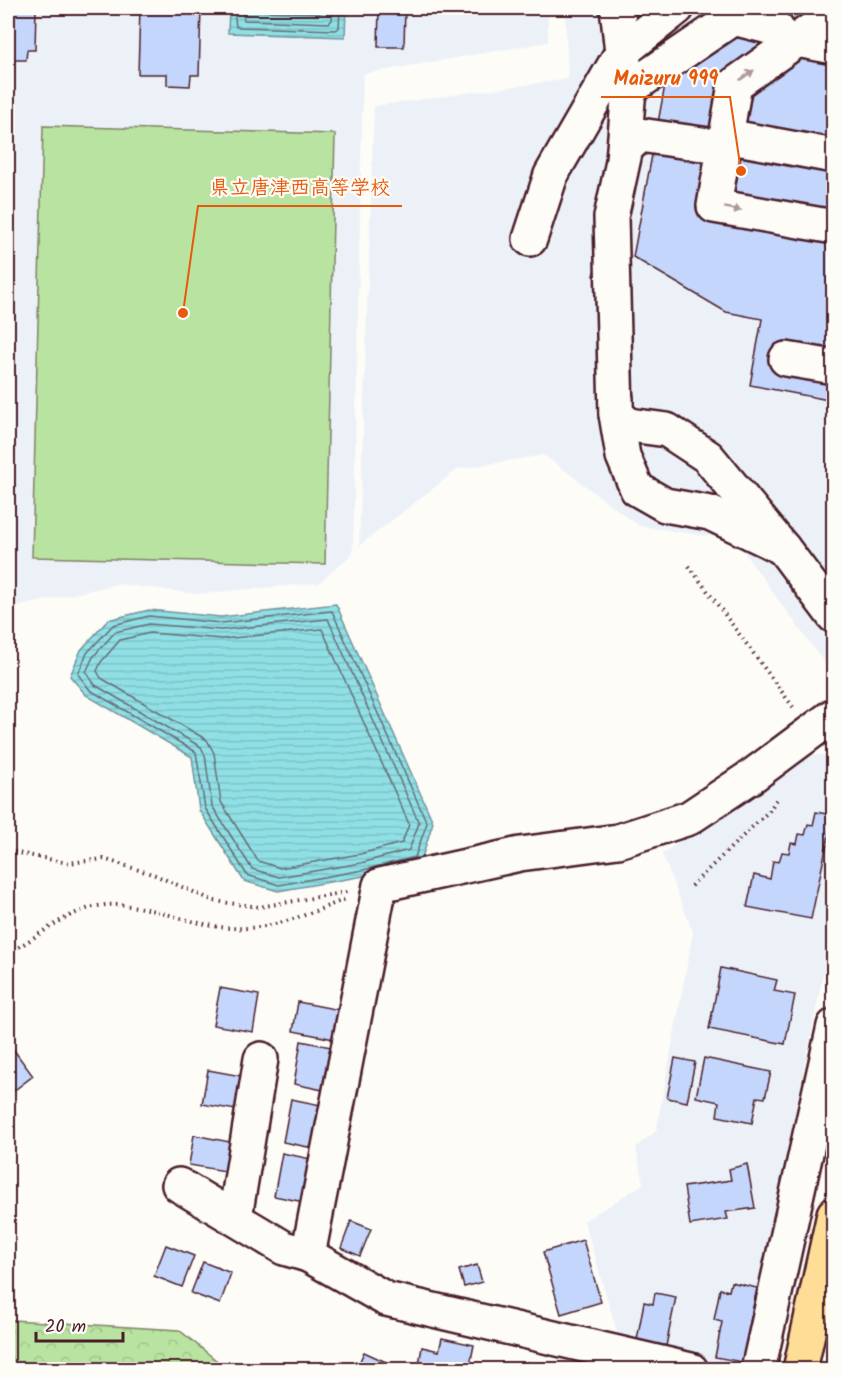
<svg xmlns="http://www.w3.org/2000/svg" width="841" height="1377" viewBox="0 0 841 1377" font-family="Kalam,'Klee One',sans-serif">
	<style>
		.built { fill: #ecf1f8 }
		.grass { fill: #b8e3a0; stroke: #818166; stroke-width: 1.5 }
		.forest { fill: url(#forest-crowns); stroke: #818166; stroke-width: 1.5 }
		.water { fill: url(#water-rules); stroke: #73939b; stroke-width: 1.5 }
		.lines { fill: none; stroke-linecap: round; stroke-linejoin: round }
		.shore { stroke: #666c75; stroke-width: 1.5 }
		.building { fill: #c4d6fc; stroke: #4a1f2b; stroke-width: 1.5 }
		.minor-casing { stroke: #4a1f2b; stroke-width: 38 }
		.highway-casing { stroke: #4a1f2b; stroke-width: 38 }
		.path { stroke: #4a1f2b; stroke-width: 4; stroke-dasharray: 1.5 4.5; stroke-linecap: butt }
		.minor { stroke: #fdfcf7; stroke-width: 33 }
		.highway { stroke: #fedd96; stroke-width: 33 }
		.oneway { fill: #ac999b }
		.leader { fill: none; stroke: #e8590c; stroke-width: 2 }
		.callout-dot { fill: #e8590c; stroke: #fdfcf7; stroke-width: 2 }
		.callout-label { font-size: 20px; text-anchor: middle; font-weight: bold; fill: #e8590c; stroke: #fdfcf7; stroke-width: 4.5; stroke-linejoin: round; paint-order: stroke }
	</style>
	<defs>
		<pattern id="forest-crowns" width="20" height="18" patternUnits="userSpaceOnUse" patternTransform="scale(1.5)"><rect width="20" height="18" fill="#b8e3a0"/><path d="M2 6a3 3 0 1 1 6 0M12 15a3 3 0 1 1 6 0" fill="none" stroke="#a0c28a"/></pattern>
		<pattern id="water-rules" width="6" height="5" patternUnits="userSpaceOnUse" patternTransform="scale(1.5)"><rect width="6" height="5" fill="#8fe0e5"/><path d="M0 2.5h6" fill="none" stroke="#7dc0c5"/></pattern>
	</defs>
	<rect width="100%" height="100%" fill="#fdfcf7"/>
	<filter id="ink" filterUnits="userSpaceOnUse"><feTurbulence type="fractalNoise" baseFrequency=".0167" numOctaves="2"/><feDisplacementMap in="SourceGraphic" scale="12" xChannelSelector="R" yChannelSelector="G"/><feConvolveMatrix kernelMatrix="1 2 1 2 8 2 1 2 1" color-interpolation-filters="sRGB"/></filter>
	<g filter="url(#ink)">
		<g class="built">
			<polygon points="8,8 548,8 548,42 363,74 353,553 319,583 197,594 118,584 8,609"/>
			<polygon points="565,8 833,8 833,675 735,540 639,526 544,455 458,469 359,546 374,106 568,79"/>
			<polygon points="800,755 833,755 833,926 743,1369 636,1370 627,1366 584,1221 643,1184 636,1147 656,1131 693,932 662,854"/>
		</g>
		<polygon class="grass" points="43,126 335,134 325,564 32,557"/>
		<polygon class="forest" points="12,1320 179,1330 227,1369 8,1369 8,1323"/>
		<g class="water">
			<polygon points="229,8 346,8 345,37 228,33"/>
			<polygon points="336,604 433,822 421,861 364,876 278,891 244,881 199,810 192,757 86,695 70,676 81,650 108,620 149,610 221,617"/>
		</g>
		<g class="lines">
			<g class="shore">
				<polyline points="234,8 236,27 336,30 339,28 340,8"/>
				<polyline points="242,8 244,20 329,23 332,20 333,8"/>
				<polyline points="251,8 254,11 320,13 323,8"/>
				<polygon points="332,611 427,823 415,857 363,870 279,885 247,875 205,808 196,752 90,690 78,674 87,653 113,625 149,616 221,623"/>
				<polygon points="328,619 419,823 409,850 361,863 279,877 252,869 212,806 205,755 201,747 95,685 86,672 93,657 115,632 149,624 221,630"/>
				<polygon points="322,629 409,824 402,843 360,854 280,868 258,861 221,802 214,753 207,740 101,678 97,671 101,662 120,640 150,633 222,639"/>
			</g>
		</g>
		<g class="building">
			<polygon points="8,8 36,8 35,50 27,50 26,60 8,60"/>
			<polygon points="140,8 201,8 199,75 191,75 190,86 167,85 167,74 138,74"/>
			<polygon points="379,8 405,8 404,47 378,47"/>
			<polygon points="783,8 834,8 834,401 750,385 762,319 726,312 633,257 665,85"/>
			<polygon points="816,812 833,815 811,919 747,907 754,875 770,879 773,861 779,862 782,852 789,853 791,843 797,844 799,834 805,835 808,824 813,825"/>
			<polygon points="721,968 777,980 774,991 795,995 785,1044 709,1029"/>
			<polygon points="220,988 259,995 253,1032 213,1025"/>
			<polygon points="298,1002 340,1010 334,1039 293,1031"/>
			<polygon points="301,1041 331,1047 323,1090 294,1084"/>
			<polygon points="8,1042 33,1076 8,1095"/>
			<polygon points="675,1058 695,1062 687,1102 667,1098"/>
			<polygon points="704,1058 771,1072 765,1098 757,1097 752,1123 717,1116 719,1102 696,1097"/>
			<polygon points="208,1070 247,1077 241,1111 202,1104"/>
			<polygon points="291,1099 321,1105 313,1148 283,1142"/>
			<polygon points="194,1135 230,1142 225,1171 189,1165"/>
			<polygon points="282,1153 311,1159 304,1202 274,1196"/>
			<polygon points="747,1164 755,1208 726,1212 728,1219 690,1225 684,1187 731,1180 729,1169"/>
			<polygon points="351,1221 371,1229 360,1256 341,1248"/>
			<polygon points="583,1240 601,1302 561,1314 543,1252"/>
			<polygon points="166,1245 194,1256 182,1287 154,1276"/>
			<polygon points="203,1262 231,1273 220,1304 191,1293"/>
			<polygon points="477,1265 482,1282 464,1287 459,1270"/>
			<polygon points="731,1282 757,1288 742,1362 715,1357 722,1322 714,1320 720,1289 729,1291"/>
			<polygon points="655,1293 676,1297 666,1346 637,1340 644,1302 653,1304"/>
			<polygon points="442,1338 474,1345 469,1370 418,1370 422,1347 439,1351"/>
			<polygon points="364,1352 397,1367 396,1370 356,1370"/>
			<polygon points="527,1362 563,1370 526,1370"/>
		</g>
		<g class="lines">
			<defs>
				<g id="minor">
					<polyline points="617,8 622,52 629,89 623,160"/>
					<polyline points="834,14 735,84 714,206 834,227"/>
					<polyline points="797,40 834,47"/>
					<polyline points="629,89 733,18 777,29"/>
					<polyline points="530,239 551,175 622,52 677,8"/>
					<polyline points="786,359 834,367"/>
					<polyline points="616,399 616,414 629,425 667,430 708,457 783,548 834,616"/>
					<polyline points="783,548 710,513 665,505 637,489 623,456 616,414 611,217 626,148 640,135 723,147 737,138 834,156"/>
					<polyline points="179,1185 284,1248 308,1255"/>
					<polyline points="235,1217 261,1059"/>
					<polyline points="691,1370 386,1299 308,1255 380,885 520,854 618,841 689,818 752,776 834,715"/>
					<polyline points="758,1370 834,1026"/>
				</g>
				<polyline id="highway" points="800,1370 834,1214"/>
			</defs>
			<use href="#minor" class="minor-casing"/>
			<use href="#highway" class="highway-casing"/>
			<g class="path">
				<polyline points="689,566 793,707"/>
				<polyline points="8,851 68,863 104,859 155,875 214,901 259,907 347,892"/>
				<polyline points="691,886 769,811 778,797"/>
				<path d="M8,953C39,937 69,908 106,905C139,903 172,917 204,924C258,937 297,918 346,899"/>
			</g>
			<use href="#minor" class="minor"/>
			<use href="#highway" class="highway"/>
		</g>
		<defs><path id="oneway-solid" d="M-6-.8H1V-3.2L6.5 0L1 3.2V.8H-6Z" transform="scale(1.5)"/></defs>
		<g class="oneway">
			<use href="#oneway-solid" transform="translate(747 75) rotate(-35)"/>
			<use href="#oneway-solid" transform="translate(733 209) rotate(10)"/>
		</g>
	</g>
	<path class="leader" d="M741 171L730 97H601M183 313L198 206H402"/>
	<g class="callout-dot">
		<circle cx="741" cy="171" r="6"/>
		<circle cx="183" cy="313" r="6"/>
	</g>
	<g class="callout-label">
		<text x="666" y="85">Maizuru 999</text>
		<text x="300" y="194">県立唐津西高等学校</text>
	</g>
	<rect width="841" height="1377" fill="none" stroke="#fdfcf7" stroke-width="30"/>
	<rect x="15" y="15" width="811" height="1347" fill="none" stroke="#4a1f2b" stroke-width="2" filter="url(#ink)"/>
	<path d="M36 1332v9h87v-9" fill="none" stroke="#4a1f2b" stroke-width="3"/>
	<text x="45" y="1332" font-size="18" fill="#4a1f2b" stroke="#fdfcf7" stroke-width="4.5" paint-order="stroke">20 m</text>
</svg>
